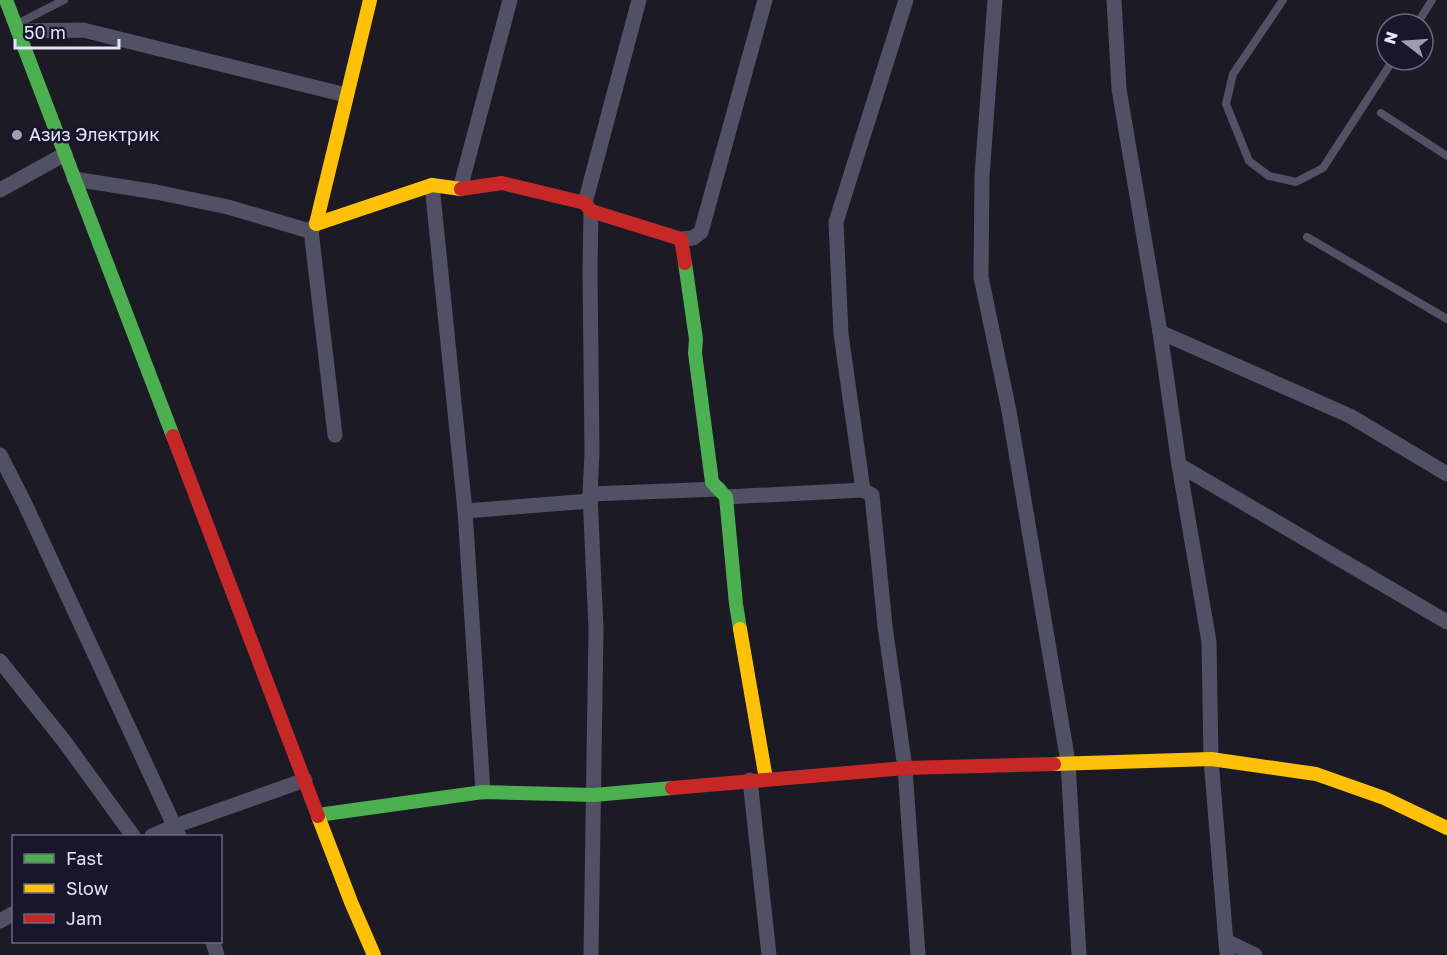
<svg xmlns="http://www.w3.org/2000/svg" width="1447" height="955" viewBox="0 0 1447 955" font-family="'Golos Text',sans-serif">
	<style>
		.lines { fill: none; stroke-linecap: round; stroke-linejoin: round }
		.lane { stroke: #525064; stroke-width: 8 }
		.street { stroke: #525064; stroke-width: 15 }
		.fast { stroke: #4caf50; stroke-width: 14 }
		.slow { stroke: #ffc107; stroke-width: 14 }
		.jam { stroke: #c62828; stroke-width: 14 }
		.poi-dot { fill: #9f9cb0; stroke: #19152a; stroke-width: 2 }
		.labels { text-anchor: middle; stroke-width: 5; stroke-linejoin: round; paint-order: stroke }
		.poi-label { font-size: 18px; fill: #e5e2fb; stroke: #19152a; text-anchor: start }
	</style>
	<rect width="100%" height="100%" fill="#1c1a25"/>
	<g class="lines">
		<g class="lane">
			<polyline points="1283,0 1233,74 1226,104 1249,161 1269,176 1296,182 1323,168 1393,60"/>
			<polyline points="17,24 64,0"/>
			<polyline points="1417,24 1432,0"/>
			<polyline points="1381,113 1447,156"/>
			<polyline points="1307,237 1447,319"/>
		</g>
		<g class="street">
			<polyline points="906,0 836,222 841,334 863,490 872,495 885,626 905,768 918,955"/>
			<polyline points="995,0 982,176 981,277 1009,411 1068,762 1079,955"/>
			<polyline points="1114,0 1119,89 1160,332 1179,465 1209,642 1211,759 1227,955"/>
			<polyline points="18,31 83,30 346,95"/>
			<polyline points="74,179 156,192 228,207 306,230 311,230 316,224"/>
			<polyline points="432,185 465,511 483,792"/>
			<polyline points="460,189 510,0"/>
			<polyline points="0,190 65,154"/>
			<polyline points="585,203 639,0"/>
			<polyline points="311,230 335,435"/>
			<polyline points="681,239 693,238 701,232 765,0"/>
			<polyline points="1160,332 1350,416 1447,474"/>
			<polyline points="0,455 25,504 179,836"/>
			<polyline points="1179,465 1447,622"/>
			<polyline points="590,494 719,489"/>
			<polyline points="726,497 863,490"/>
			<polyline points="465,511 590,501"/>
			<polyline points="0,661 64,741 133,836"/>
			<polyline points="750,780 769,955"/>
			<polyline points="152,836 175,826 305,780"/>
			<polyline points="0,921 14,913"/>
			<polyline points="1226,941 1255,955"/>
			<polyline points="213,942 217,955"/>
			<polyline points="591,955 596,629 590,494 592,452 590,271 591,211"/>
		</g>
		<g class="fast">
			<polyline points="6,0 173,436"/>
			<polyline points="685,263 696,339 695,353 712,482 726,497 736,604 740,629"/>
			<polyline points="318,815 483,792 594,795 672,788"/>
		</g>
		<g class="slow">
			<polyline points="370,0 316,224 432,185 461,189"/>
			<polyline points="740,629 766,779"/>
			<polyline points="1054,764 1211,759 1316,774 1384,798 1447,828"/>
			<polyline points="318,816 351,902 374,955"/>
		</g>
		<g class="jam">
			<polyline points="461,189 502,183 585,203 591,211 681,239 685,263"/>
			<polyline points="173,436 318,816"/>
			<polyline points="672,788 905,768 1054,764"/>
		</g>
	</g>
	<circle class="poi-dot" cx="17" cy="135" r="6"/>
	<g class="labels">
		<g class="poi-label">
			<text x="29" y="141">Азиз Электрик</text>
		</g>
	</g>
	<rect x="12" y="835" width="210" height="108" fill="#19152a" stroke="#6b677e" stroke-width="1.5"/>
	<rect x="24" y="854" width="30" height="9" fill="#4caf50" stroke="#6b677e" stroke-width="1.5"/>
	<text x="66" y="865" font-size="18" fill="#e5e2fb">Fast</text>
	<rect x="24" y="884" width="30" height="9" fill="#ffc107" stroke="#6b677e" stroke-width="1.5"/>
	<text x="66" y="895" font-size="18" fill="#e5e2fb">Slow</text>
	<rect x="24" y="914" width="30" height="9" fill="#c62828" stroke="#6b677e" stroke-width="1.5"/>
	<text x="66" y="925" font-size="18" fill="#e5e2fb">Jam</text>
	<g transform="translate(1405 42) rotate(287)"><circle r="28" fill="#19152a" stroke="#6b677e" stroke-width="1.5"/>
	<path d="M0-4.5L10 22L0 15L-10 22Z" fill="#9f9cb0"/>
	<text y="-9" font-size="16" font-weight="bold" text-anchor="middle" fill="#e5e2fb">N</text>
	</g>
	<path d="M15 39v9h104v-9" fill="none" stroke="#e5e2fb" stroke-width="3"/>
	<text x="24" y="39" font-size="18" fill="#e5e2fb" stroke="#19152a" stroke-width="4.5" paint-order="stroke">50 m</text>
</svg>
